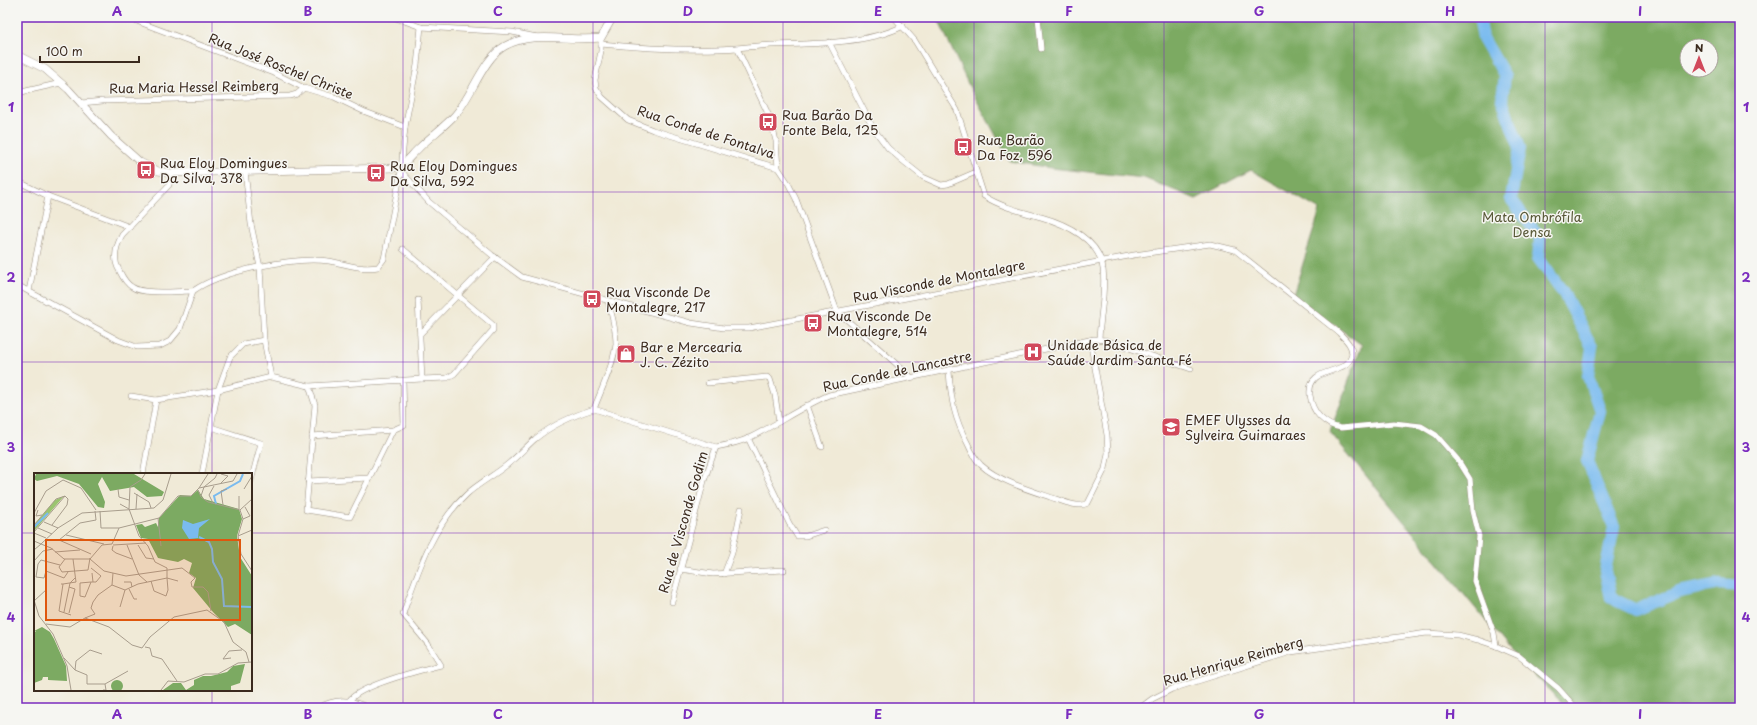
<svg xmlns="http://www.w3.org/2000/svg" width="1757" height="725" viewBox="0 0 1757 725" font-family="'Playpen Sans',sans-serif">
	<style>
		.forest { fill: #7caa62; stroke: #5c6a40; fill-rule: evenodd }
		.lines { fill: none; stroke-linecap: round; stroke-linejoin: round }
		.river { stroke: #7abbef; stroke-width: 12 }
		.minor-casing { stroke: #968a7a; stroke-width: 6 }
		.secondary-casing { stroke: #968a7a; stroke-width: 8 }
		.minor { stroke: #fff; stroke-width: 5 }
		.secondary { stroke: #fff; stroke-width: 7 }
		.grid { fill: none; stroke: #7b2cbf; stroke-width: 1; stroke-opacity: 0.55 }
		.labels { text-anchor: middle; stroke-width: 3; stroke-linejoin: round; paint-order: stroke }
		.street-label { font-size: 13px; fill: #3b2a1e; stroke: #f6f6f2 }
		.poi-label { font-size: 13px; fill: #3b2a1e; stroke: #f6f6f2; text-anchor: start }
		.park-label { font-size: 13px; fill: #585837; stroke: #f6f6f2 }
		.inset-river { fill: none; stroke: #7abbef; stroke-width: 2 }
		.inset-road { fill: none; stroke: #a89d8d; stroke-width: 1 }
		.view { fill: #df570d; fill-opacity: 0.15; stroke: #df570d; stroke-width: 2 }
		.inset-edge { fill: none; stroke: #3b2a1e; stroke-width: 2 }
		.neatline { fill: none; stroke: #7b2cbf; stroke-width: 1.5 }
		.grid-label { font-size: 13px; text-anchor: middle; font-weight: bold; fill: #7b2cbf }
	</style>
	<rect width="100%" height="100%" fill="#f6f6f2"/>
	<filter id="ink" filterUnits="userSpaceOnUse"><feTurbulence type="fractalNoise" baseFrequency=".025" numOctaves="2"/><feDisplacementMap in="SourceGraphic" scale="8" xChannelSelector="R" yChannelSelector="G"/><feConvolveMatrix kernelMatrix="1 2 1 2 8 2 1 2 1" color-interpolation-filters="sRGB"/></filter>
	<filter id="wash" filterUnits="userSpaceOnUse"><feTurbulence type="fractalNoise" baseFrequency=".012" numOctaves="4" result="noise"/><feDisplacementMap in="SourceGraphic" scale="16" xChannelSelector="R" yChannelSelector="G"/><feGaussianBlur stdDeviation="0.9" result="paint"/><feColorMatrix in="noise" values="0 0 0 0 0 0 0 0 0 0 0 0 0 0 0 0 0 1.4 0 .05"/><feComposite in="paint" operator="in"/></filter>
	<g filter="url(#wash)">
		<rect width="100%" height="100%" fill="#f0ead7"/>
		<path class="forest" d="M937,17H1740V708H1567L1509,649L1330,432L1362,345L1293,295L1320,210L1251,170L1196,199L1144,178L1051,168L1010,161L970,88ZM1687,46H1711V70H1687Z"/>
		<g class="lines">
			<polyline class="river" points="1479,17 1483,38 1505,76 1502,100 1520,148 1511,199 1540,238 1538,258 1563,292 1592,347 1588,376 1600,411 1587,461 1614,527 1605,571 1611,598 1636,610 1679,592 1719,584 1740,586"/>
		</g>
	</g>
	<g filter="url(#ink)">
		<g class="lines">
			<defs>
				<g id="minor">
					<polyline points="126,17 274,73 304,88 334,97 363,111 405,127"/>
					<polyline points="393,17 421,27 512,32 537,37"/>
					<path d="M894,17L915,41L957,110L984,196C1001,207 1023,212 1041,217C1066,224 1100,240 1103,269C1106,290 1100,317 1099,339"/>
					<polyline points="1038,17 1041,49"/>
					<polyline points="601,41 601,51 595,80 596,88 602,97 628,120 653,130 778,168"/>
					<polyline points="829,42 873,128 888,148 903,161 923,177 941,185 948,184 976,172"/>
					<path d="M601,44C640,48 678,50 717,49C735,49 753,46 771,45C809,44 869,44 903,26"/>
					<polyline points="737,48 770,118 776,141 778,168 788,183 796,199 837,311 911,377"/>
					<polyline points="17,93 61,83"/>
					<polyline points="81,103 103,101 290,96 297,94 304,88"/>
					<polyline points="245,171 251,224 260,267 264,340 271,377"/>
					<path d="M401,171L429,202L492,255L522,277L691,323L724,328H749L1134,255L1210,244L1235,250L1338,332C1344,338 1355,347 1351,357C1346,376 1307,365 1310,395C1311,403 1314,411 1320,417C1326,423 1333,427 1341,428L1394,423L1421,426L1436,435L1458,460L1470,479L1473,511L1479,536L1475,581L1494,633L1496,646"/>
					<path d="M172,173L169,185L122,235C116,246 112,258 119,270C122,276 125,283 132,287C143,295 178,291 193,291"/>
					<polyline points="17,181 48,196 130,227"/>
					<polyline points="403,249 493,325 493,330 454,374 447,378 422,379 418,300"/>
					<polyline points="17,285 118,340 137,347 160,346 170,341 180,329 193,291"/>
					<polyline points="29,291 48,196"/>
					<path d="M193,291C221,271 295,256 329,261C346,264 360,270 378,267L384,259L401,171L405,127L417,65L421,27"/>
					<polyline points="420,334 495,257"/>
					<path d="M949,371C951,400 954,418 968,444C971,451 975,459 981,465C997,480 1029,490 1050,497C1060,500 1078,509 1088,503L1105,469L1108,453L1107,435L1090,340"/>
					<polyline points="403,380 404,425 393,430 350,517 306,510 315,405 309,386 422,379"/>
					<polyline points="708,383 767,377 770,379 775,395 779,422"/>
					<polyline points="131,396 156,400 143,474"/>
					<polyline points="156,400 218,390 271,377 309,386"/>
					<polyline points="807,405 822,447"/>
					<path d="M594,409L716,447C727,445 738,443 749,438C776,425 801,407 829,395L1094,339L1105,340L1191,369"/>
					<polyline points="211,427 261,443 251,481"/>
					<polyline points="312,436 393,430"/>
					<polyline points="748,438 789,523 797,536 806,536 824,530"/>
					<polyline points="202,474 218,390 230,357 243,344 264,340"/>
					<polyline points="308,481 369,478"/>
					<polyline points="680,569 713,574 784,570"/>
					<polyline points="724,574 732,553 741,509"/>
					<polyline points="672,602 704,481 716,447"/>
					<path d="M349,701C360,685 421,670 441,665L428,644L403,614C418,571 432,526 467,494C479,483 495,475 508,464C518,456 526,447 535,439C553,424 572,416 594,409C601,390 614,364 616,344C616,329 612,315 608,301"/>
					<path d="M318,708C335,698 352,699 368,708"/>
					<polyline points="1140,708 1152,699 1172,689 1291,652 1427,633 1458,635 1478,640 1496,646 1519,656 1558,688 1576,708"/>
				</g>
				<path id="secondary" d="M17,55L45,69L68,89L111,136L140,162L158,171L172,173L394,168C405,166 411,155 419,148C431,136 444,127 455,115C472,96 483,58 505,46C535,30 569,42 601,38L613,17"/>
			</defs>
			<use href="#minor" class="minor-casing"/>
			<use href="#secondary" class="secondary-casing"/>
			<use href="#minor" class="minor"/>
			<use href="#secondary" class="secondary"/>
		</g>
	</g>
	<path class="grid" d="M212,17V474M403,17V708M593,17V708M783,17V708M974,17V708M1164,17V708M1354,17V708M1545,17V708M17,192H1740M17,362H1740M17,533H35M251,533H1740M212,690V708"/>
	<defs>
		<symbol id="bus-square" viewBox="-11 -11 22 22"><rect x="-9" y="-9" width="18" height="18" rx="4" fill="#d1495b" stroke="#f6f6f2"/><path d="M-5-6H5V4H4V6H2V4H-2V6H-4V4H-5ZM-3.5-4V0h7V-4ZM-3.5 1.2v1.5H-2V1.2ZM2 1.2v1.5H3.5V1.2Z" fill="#fff"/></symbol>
		<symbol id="hospital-square" viewBox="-11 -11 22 22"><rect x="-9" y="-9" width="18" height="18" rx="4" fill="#d1495b" stroke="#f6f6f2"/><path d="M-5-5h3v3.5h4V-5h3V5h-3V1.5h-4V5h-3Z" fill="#fff"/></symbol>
		<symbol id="shop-square" viewBox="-11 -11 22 22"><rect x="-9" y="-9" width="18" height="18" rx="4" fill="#d1495b" stroke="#f6f6f2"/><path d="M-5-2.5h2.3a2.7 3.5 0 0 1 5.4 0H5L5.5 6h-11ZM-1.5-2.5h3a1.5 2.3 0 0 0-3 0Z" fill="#fff"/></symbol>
		<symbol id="school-square" viewBox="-11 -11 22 22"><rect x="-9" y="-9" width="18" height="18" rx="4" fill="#d1495b" stroke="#f6f6f2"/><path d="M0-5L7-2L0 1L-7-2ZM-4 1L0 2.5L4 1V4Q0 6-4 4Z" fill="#fff"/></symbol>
	</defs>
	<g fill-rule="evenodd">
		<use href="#bus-square" x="757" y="111" width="22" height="22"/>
		<use href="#bus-square" x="952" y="136" width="22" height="22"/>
		<use href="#bus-square" x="135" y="159" width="22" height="22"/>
		<use href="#bus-square" x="365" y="162" width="22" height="22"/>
		<use href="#bus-square" x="581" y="288" width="22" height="22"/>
		<use href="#bus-square" x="802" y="312" width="22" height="22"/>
		<use href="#hospital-square" x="1022" y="341" width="22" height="22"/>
		<use href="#shop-square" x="615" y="343" width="22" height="22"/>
		<use href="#school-square" x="1160" y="416" width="22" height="22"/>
	</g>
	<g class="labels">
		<g class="street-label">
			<text transform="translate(281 66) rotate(22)" y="5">Rua José Roschel Christe</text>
			<text transform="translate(194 87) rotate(-1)" y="5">Rua Maria Hessel Reimberg</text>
			<text transform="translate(706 132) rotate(18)" y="5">Rua Conde de Fontalva</text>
			<text transform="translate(939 281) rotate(-11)" y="5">Rua Visconde de Montalegre</text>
			<text transform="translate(897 371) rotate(-12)" y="5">Rua Conde de Lancastre</text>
			<text transform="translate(683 522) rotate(-74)" y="5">Rua de Visconde Godim</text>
			<text transform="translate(1233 661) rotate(-16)" y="5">Rua Henrique Reimberg</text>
		</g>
		<g class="poi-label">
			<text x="782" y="120">Rua Barão Da<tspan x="782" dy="15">Fonte Bela, 125</tspan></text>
			<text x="977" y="145">Rua Barão<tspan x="977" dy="15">Da Foz, 596</tspan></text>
			<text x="160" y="168">Rua Eloy Domingues<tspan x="160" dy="15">Da Silva, 378</tspan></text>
			<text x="390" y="171">Rua Eloy Domingues<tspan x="390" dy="15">Da Silva, 592</tspan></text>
			<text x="606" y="297">Rua Visconde De<tspan x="606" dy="15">Montalegre, 217</tspan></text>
			<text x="827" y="321">Rua Visconde De<tspan x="827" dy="15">Montalegre, 514</tspan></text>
			<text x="1047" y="350">Unidade Básica de<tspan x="1047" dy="15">Saúde Jardim Santa Fé</tspan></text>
			<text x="640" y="352">Bar e Mercearia<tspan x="640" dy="15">J. C. Zézito</tspan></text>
			<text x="1185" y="425">EMEF Ulysses da<tspan x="1185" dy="15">Sylveira Guimaraes</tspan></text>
		</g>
		<g class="park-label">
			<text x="1532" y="222">Mata Ombrófila<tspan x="1532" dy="15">Densa</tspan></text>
		</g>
	</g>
	<g transform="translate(34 473)">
		<rect width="218" height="218" fill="#f0ead7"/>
		<path d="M30,23L1,57L0,52L21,27Z" fill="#9bc470"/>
		<path d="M2,1H100L130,19L128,23L113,24L100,14L76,18L68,4L64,11L71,29L70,35L64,34L45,11L23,3L3,8L0,6ZM164,17L170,26L205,36L208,46L203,63L206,84L218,103V162L201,151L194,154L179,139L159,115L162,105L155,100L158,90L150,86L144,89L124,85L114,66L107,65L102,52L108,51L111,54L122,50L124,54L125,45L146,22L157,23ZM8,154L16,159L20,166L32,193L33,208L14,207V204H9L8,207L0,210V160L2,158H0ZM211,191L206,210L197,213V217H129L139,210H147L152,217L160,212V207L169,203H177L193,199L199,193ZM77 213a6 6 0 1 1 12 0a6 6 0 1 1-12 0Z" fill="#7caa62"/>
		<path d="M176,46L165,55L164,65L155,66L148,55L149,47L159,51Z" fill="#7abbef"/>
		<path class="inset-river" d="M182,31L180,23L206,8L209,1M0,54L14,40M165,64L175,69L178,76L179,89L188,106L190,133L218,134"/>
		<path class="inset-road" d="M186,11L194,3L187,1M165,15L174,1M84,16L85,24L95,27M210,16L218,3M164,17L167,24L174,29L206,37M100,20L115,29L117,35M167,23L170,14L199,8L203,1M205,23V36M179,30L175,22L180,13M86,31L95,36L105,63L114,73L121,89L133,95V105M189,32L187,18L193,16M95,36L96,14L107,7L111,1M102,36L103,21M4,37L2,43L8,42M206,37L209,46L204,63L207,81L218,98M206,37L218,26M66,38L67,55H85M0,40L12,18L29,7L47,15L62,37M124,45L127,73M209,46L216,43L211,34M10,49L24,55M0,52L22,26L31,23M18,52L33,32L34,26L31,23M4,55L18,61M0,59L31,23M0,60L12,65M32,62L70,71M204,63L218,57M0,68L7,71L24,55L48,40L120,35L129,27L137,1M79,72L112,70M93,72L105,102L113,109M104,72L112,85L120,86M79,73L78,77L82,80L98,86M0,77L7,71L17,75L30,86H56L68,72L78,71L85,55L125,45L144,23H157L165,15L170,14L181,5L183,1M21,79L46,77M57,81L25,67L46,50L62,47L61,38M31,86L25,94L28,99L54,97L56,85M39,86L42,109M56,86L70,98L92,103L148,95L161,105L157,109L158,114H169L174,119L177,138M0,88L9,78L19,76M26,92L7,87L4,91L2,104L10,105L12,98L30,105L34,99M57,95L67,103L62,109H59L58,100M117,108L120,118L132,123L134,117L133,105M57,109L51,124L46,123V110L57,109H59M90,109H97L98,114M27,111H29L25,138L37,142M29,111L42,109M78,112L91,117L104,111L133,105L144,108M95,116L100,126H103M0,127L5,143L19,161L33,193L37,217M0,128L13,116M86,134L91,117M30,139L36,110L41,105M35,140L41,116L35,114M51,145L61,141L57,135L59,129L64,122L78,112L79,100M12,151L36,154L51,145L75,154L98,172L108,175L116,164L140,144L173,137L190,149L199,169L212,179L215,189M111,174L116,175L118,183L128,186L143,208M30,185L41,197L42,188L56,177L68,181M197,185L189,186L195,178L208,177M41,197L53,202V211H71L72,217H69M71,211L94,198M127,217L134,208L150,209L171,201H184L204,190L218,189"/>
		<path class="view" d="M12,67H206V147H12Z"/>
		<rect width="218" height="218" class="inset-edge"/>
	</g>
	<rect width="1757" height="725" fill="none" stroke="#f6f6f2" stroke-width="44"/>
	<g transform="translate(1699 58)"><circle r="19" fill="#f6f6f2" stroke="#aba49d"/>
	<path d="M0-3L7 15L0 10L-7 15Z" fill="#d1495b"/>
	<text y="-6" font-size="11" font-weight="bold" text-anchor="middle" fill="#3b2a1e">N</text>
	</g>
	<path d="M40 56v6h99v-6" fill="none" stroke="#3b2a1e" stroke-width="2"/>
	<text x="46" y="56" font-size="12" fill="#3b2a1e" stroke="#f6f6f2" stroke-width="3" paint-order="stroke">100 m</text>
	<rect x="22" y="22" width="1713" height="681" class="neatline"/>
	<g class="grid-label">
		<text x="117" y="16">A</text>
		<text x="308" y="16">B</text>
		<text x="498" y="16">C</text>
		<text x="688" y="16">D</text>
		<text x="878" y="16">E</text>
		<text x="1069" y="16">F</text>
		<text x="1259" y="16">G</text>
		<text x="1450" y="16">H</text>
		<text x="1640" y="16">I</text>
		<text x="11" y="112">1</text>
		<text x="1746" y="112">1</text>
		<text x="11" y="282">2</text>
		<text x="1746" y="282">2</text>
		<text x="11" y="452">3</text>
		<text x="1746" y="452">3</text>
		<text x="11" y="622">4</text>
		<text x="1746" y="622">4</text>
		<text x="117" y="719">A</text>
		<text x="308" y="719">B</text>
		<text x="498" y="719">C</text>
		<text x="688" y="719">D</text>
		<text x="878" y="719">E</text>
		<text x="1069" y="719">F</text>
		<text x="1259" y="719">G</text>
		<text x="1450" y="719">H</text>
		<text x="1640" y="719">I</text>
	</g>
</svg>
